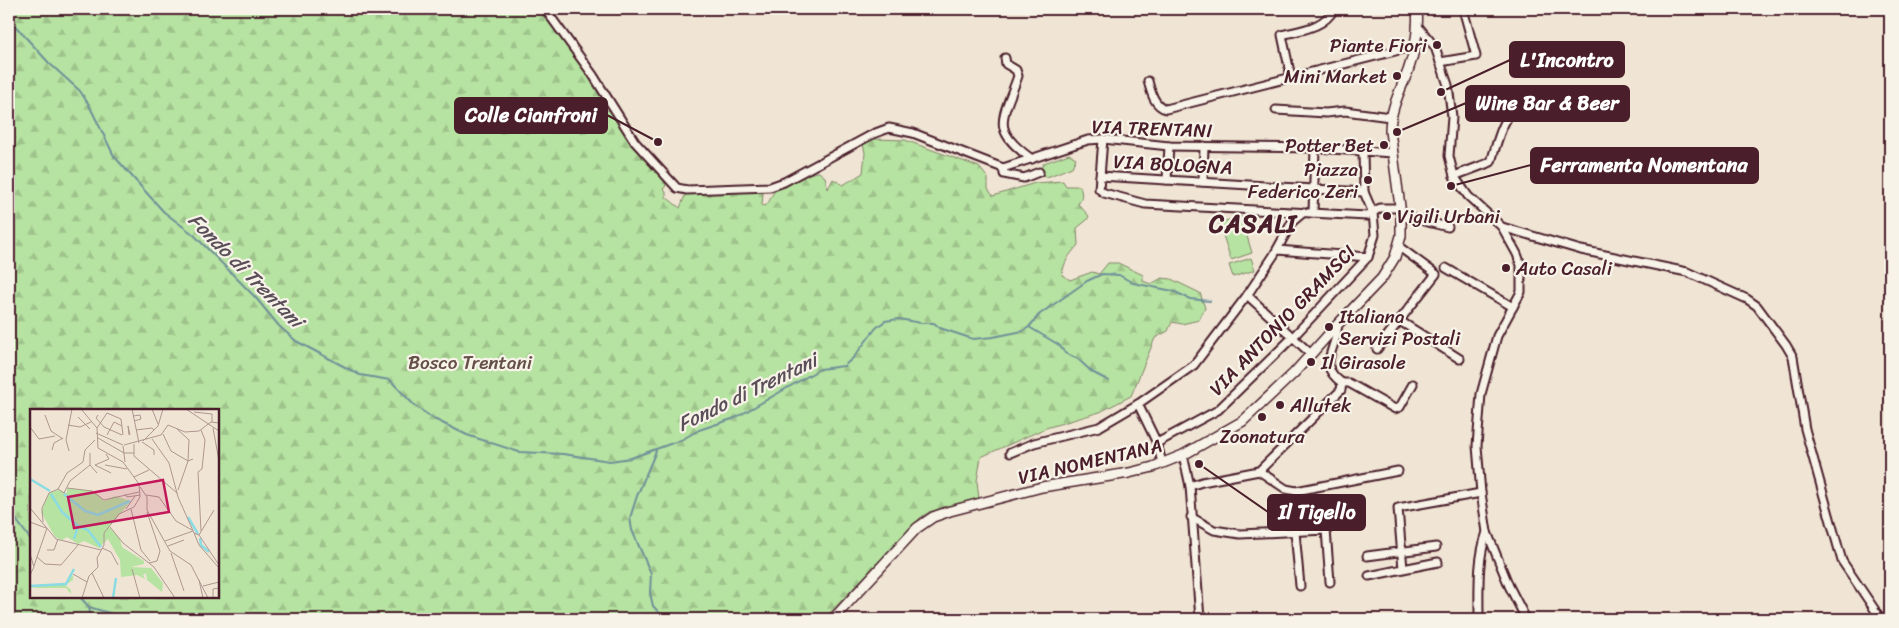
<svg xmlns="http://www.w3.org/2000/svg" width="1899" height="628" viewBox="0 0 1899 628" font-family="Sriracha,sans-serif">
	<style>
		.forest { fill: url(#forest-firs); stroke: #808166; fill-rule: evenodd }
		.pitch { fill: #b6e3a1; stroke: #808166 }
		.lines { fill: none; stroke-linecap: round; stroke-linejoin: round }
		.stream { stroke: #709099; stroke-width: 2 }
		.minor-casing { stroke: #4a1f2b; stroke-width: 11 }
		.major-casing { stroke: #4a1f2b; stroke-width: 12 }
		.minor { stroke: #f7f3e8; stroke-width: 7 }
		.major { stroke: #f7f3e8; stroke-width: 9 }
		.poi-dot { fill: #4a1f2b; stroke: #f7f3e8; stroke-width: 2 }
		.labels { text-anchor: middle; stroke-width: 4.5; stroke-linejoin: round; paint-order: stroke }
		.poi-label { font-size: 19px; fill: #4a1f2b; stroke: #f7f3e8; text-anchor: start }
		.street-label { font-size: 19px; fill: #4a1f2b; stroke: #f7f3e8 }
		.park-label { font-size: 19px; fill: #655048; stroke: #f7f3e8 }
		.water-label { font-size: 20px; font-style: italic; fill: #5a4e59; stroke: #f7f3e8 }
		.district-label { font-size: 24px; font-weight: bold; letter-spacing: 1px; fill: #4a1f2b; stroke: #f7f3e8 }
		.inset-river { fill: none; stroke: #8adbe2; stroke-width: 2.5 }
		.inset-road { fill: none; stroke: #ae9690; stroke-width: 1 }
		.view { fill: #c2185b; fill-opacity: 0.15; stroke: #c2185b; stroke-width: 2.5 }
		.inset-edge { fill: none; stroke: #4a1f2b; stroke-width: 2.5 }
		.leader { fill: none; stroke: #4a1f2b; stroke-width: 2 }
		.callout-dot { fill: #4a1f2b; stroke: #f7f3e8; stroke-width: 2 }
		.callout { fill: #4a1f2b; stroke: #4a1f2b; stroke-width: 2 }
		.callout-label { font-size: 20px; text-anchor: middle; font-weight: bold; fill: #fff }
	</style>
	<defs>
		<pattern id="forest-firs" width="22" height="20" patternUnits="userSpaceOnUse" patternTransform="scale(1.25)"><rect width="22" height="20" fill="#b6e3a1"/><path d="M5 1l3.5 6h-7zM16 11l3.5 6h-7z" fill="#9ec28b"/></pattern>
	</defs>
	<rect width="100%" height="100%" fill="#f0e5d4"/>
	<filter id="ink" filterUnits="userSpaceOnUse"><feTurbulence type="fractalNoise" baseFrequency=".02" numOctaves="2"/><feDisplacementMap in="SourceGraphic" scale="10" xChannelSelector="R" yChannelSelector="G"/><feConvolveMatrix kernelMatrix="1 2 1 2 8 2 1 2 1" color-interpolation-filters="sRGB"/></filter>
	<g filter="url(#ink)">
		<path class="forest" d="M9,9H542L564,38L565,43L569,45L607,103L606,110L612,111L632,142L664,181L666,186L663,189L666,192V197L680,208L686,193C702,194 750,187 763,193L762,205L765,206C771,201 770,197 774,192C781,182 807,173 819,172L825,177L828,189L833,179L843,185L863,173L865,153L863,144L875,139L905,140L979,167L988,178V189L993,196L1035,183L1063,181L1066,186H1080C1082,193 1083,198 1078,204L1089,216L1087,220L1077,228L1078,245C1069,255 1064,262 1062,275L1070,280L1092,272L1099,274L1108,263H1118L1143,275V281L1151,284L1162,278L1171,279L1200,293L1205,308L1199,320L1182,324L1172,322L1168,331L1155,338L1131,396L1100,412L1046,428L981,457L977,481L979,499L929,512L920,518L824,619H9ZM31,410H218V597H31Z"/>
		<g class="pitch">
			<polygon points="1069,154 1076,158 1072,167 1047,177 1041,174 1040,169 1044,163"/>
			<polygon points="1241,216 1252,253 1231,260 1219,223"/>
			<polygon points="1251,258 1255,270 1233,277 1229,265"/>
		</g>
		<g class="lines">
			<g class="stream">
				<polyline points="9,19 49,63 80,91 89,105 114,156 144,190 164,212 194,235 256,298 279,326 296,341 360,375 390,380 415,406 434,419 467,435 519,452 563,454 610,461 631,458 681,440 699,430 735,418 820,369 844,366 854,357 876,328 885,321 899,319 921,323 934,323 940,328 973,339 993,337 1023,331 1029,327 1040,314 1087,281 1102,274 1119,275 1133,283 1173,291 1190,299 1210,301"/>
				<polyline points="1029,327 1059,345 1065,353 1078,359 1092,372 1109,381"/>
				<polyline points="656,451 637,496 630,518 632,530 651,574 650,593 653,606 665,619"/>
				<polyline points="9,510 31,540"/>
				<polyline points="80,597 89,607 90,613 84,619"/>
				<polyline points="89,607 129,619"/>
			</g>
			<defs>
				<g id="minor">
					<polyline points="545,9 593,75 635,142 677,188 687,190 770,187 784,182 873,134 889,128 913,133 1003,168 1088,140 1103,139 1169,146 1315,148 1393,153"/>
					<polyline points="1417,25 1435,47 1448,85 1452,117 1449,156 1454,176 1468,196 1502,227 1517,254 1521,265 1521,292 1497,336 1481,394 1477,446 1481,493 1487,532 1509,586 1526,619"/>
					<path d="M1005,58L1006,64L1016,70L1018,76C1003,119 989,129 1032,159"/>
					<polyline points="1440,62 1476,56 1463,9"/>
					<path d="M1291,77L1282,35C1301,30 1324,28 1334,9"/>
					<path d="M1148,81C1151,92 1154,106 1166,109L1415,46"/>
					<polyline points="1276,110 1326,113 1345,111 1390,117"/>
					<polyline points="1103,139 1099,189 1104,193 1145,204 1367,216 1380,208 1400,208"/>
					<polyline points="1003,168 1004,174 1024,178 1039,172"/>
					<polyline points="1100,176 1364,192"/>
					<path d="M1454,176L1491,162C1499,136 1502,118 1523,99"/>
					<polyline points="1167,180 1169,146"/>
					<polyline points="1203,182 1204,146"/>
					<polyline points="1313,213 1315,148"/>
					<polyline points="1401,217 1411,218 1448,227"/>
					<polyline points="1502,227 1581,250 1687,272 1747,299 1757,306 1786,345 1793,357 1805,429 1842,561 1881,619"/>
					<polyline points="1277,250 1368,257"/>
					<polyline points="1446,268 1513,307"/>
					<polyline points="1247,295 1311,354"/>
					<polyline points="1400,321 1460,359"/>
					<path d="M1338,324C1337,329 1337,335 1335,340C1329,360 1322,368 1342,383"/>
					<polyline points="1377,349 1436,274 1398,246"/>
					<polyline points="1342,383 1349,383 1395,409 1400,407 1413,384"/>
					<polyline points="1138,404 1157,443 1162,463"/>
					<polyline points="1157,443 1218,410 1293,337 1368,257 1375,235 1373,213 1364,192 1363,152"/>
					<polyline points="1010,453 1034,443 1099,427 1138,404 1194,365 1248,294 1274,255 1292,222 1304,212"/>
					<polyline points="1183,455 1190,486 1200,619"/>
					<polyline points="1259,471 1286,489 1296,491 1398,471"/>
					<polyline points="1190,486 1202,482 1259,471 1341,390 1342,383"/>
					<polyline points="1191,517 1214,530 1240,534 1326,530 1330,582"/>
					<polyline points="1295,532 1300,586"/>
					<polyline points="1367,556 1436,547"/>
					<polyline points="1438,562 1403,569 1398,508 1481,493"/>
					<polyline points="1369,576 1403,569"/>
					<path d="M1479,619C1479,590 1477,560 1487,532"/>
				</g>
				<path id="major" d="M833,619L917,528L933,517L950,511L1042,487L1129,473L1153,467L1183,455L1243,421L1294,373L1338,324L1382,278L1395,257L1401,236V214L1390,131C1390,110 1400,91 1408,71C1415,51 1419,30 1417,9"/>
			</defs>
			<use href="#minor" class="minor-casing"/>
			<use href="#major" class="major-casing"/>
			<use href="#minor" class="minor"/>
			<use href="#major" class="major"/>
		</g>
	</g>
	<g class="poi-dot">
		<circle cx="1437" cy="45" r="5"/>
		<circle cx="1397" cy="76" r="5"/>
		<circle cx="1384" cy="145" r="5"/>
		<circle cx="1368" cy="180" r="5"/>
		<circle cx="1387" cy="216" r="5"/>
		<circle cx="1506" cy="268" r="5"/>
		<circle cx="1329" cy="327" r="5"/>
		<circle cx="1311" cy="362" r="5"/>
		<circle cx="1280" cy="405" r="5"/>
		<circle cx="1262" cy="417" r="5"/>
	</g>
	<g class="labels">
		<g class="poi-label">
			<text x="1427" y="52" text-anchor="end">Piante Fiori</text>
			<text x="1387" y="83" text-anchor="end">Mini Market</text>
			<text x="1374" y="152" text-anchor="end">Potter Bet</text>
			<text x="1358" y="176" text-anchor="end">Piazza<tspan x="1358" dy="22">Federico Zeri</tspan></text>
			<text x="1397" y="223">Vigili Urbani</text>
			<text x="1516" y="275">Auto Casali</text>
			<text x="1339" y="323">Italiana<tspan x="1339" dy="22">Servizi Postali</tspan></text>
			<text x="1321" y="369">Il Girasole</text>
			<text x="1290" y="412">Allutek</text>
			<text x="1262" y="443" text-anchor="middle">Zoonatura</text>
		</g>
		<g class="street-label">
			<text transform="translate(1152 128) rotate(2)" y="7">VIA TRENTANI</text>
			<text transform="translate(1173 164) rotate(3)" y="7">VIA BOLOGNA</text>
			<text transform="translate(1282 320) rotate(-46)" y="7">VIA ANTONIO GRAMSCI</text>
			<text transform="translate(1090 461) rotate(-13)" y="7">VIA NOMENTANA</text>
		</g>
		<g class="park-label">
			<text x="470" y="369">Bosco Trentani</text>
		</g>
		<g class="water-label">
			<text transform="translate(246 270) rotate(45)" y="7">Fondo di Trentani</text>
			<text transform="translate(747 392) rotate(-26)" y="7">Fondo di Trentani</text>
		</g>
		<g class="district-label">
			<text x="1253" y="232">CASALI</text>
		</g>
	</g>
	<g transform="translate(30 409)">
		<rect width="189" height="189" fill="#f0e5d4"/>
		<path d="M37,79L64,82L74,92L85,87L101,92L79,118L90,130L92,138L114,152V155L101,158L121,159L133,174L132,183L117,171L116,164L113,166L115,170L107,166L91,168L90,151L78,130L69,139L54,132L48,135L37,128L32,131L25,128L11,103L19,84L28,81L37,84ZM43,166V171L35,176L41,181V185L36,179H0L35,174Z" fill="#b6e3a1"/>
		<path class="inset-river" d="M0,70L20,82M21,85L32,103L48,117L44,130M34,85L55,102L68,106L100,92M158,108L168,125M48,117L58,121L71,138M170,129L171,136L179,143M0,177L36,175L44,160M83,189L86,169"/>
		<path class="inset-road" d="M51,0L67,19M102,0L109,34M122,0L128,15M156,0L189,22M164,3L182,5V13M15,6L21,22L33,30M68,6L66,9L74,18L92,26M103,7L110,6L111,10L104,12M48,8L60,20M38,16L50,18L61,13M0,18L9,30L25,27M67,19L77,4L91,10L93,26M183,19L189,52M147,20L159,31L158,52L163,50M106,21L122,19L124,21M171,21L175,31L172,60L168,63L171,122M66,24L93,36M133,25L141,42L158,52L148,81M77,26L84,13L92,17M99,26L98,17L100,26M68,29L94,44H104M122,30L139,54L148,88L164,124M113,32L128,17L133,0M112,33L124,41V46M104,35V47L147,84M94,36L131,26L138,16L155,23L169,22L181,13L189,14M93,37L95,53M22,41L24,34L33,29M39,42L36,31L42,0M60,44V56L67,64M76,45L79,50L65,56L81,64M75,56L97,60M104,68L119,61M110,78L117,88V101L140,142L161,156L178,189M37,79L62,82L74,91L109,83M28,80L37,64L53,53L55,41L65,31M95,85L97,88L110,86M116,86L129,88L146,112L162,121M0,99L26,130L71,141M96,100L105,87M101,100L111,141L120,152M117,103L130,142L127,152L119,154M0,113L16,119M13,113L12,99L19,84L28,80L34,84L40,72L60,56M80,118L93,134L124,158L145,189M169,126L164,124L169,136L189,159M169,126L189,156M169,126L184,101M135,132L163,122M138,137L154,131M72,139L81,143L88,156M17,141H24L28,130M141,144L154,182M0,145L4,158L0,166M7,148L17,119M4,157L7,148L15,155L31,156L48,136M102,160L110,189M62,164L74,189M43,165L57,173M169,171L173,189M173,177L189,173M52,189L59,167L68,158L67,149L74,136V124L89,105L104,98L110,88L109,75L93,53L68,39L67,19M183,189V180L189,179"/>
		<path class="view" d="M133,71L139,103L44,119L38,88Z"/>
		<rect width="189" height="189" class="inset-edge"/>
	</g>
	<path class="leader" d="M1441 92L1510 60M1397 132L1466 103M658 142L607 115M1451 186L1531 165M1199 464L1268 512"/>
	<g class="callout-dot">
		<circle cx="1441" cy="92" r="5"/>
		<circle cx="1397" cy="132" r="5"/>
		<circle cx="658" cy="142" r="5"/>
		<circle cx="1451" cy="186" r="5"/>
		<circle cx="1199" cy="464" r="5"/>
	</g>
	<g class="callout">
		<rect x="1510" y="42" width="114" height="35" rx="5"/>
		<rect x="1466" y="86" width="163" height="35" rx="5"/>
		<rect x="455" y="98" width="152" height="35" rx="5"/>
		<rect x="1531" y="148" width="227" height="35" rx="5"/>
		<rect x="1268" y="495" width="97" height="35" rx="5"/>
	</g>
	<g class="callout-label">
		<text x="1567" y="67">L'Incontro</text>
		<text x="1547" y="110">Wine Bar &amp; Beer</text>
		<text x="531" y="122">Colle Cianfroni</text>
		<text x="1644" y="172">Ferramenta Nomentana</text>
		<text x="1317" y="519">Il Tigello</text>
	</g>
	<rect width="1899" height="628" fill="none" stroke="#f7f3e8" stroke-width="30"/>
	<rect x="15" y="15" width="1869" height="598" fill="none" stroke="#4a1f2b" stroke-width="2" filter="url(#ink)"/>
</svg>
